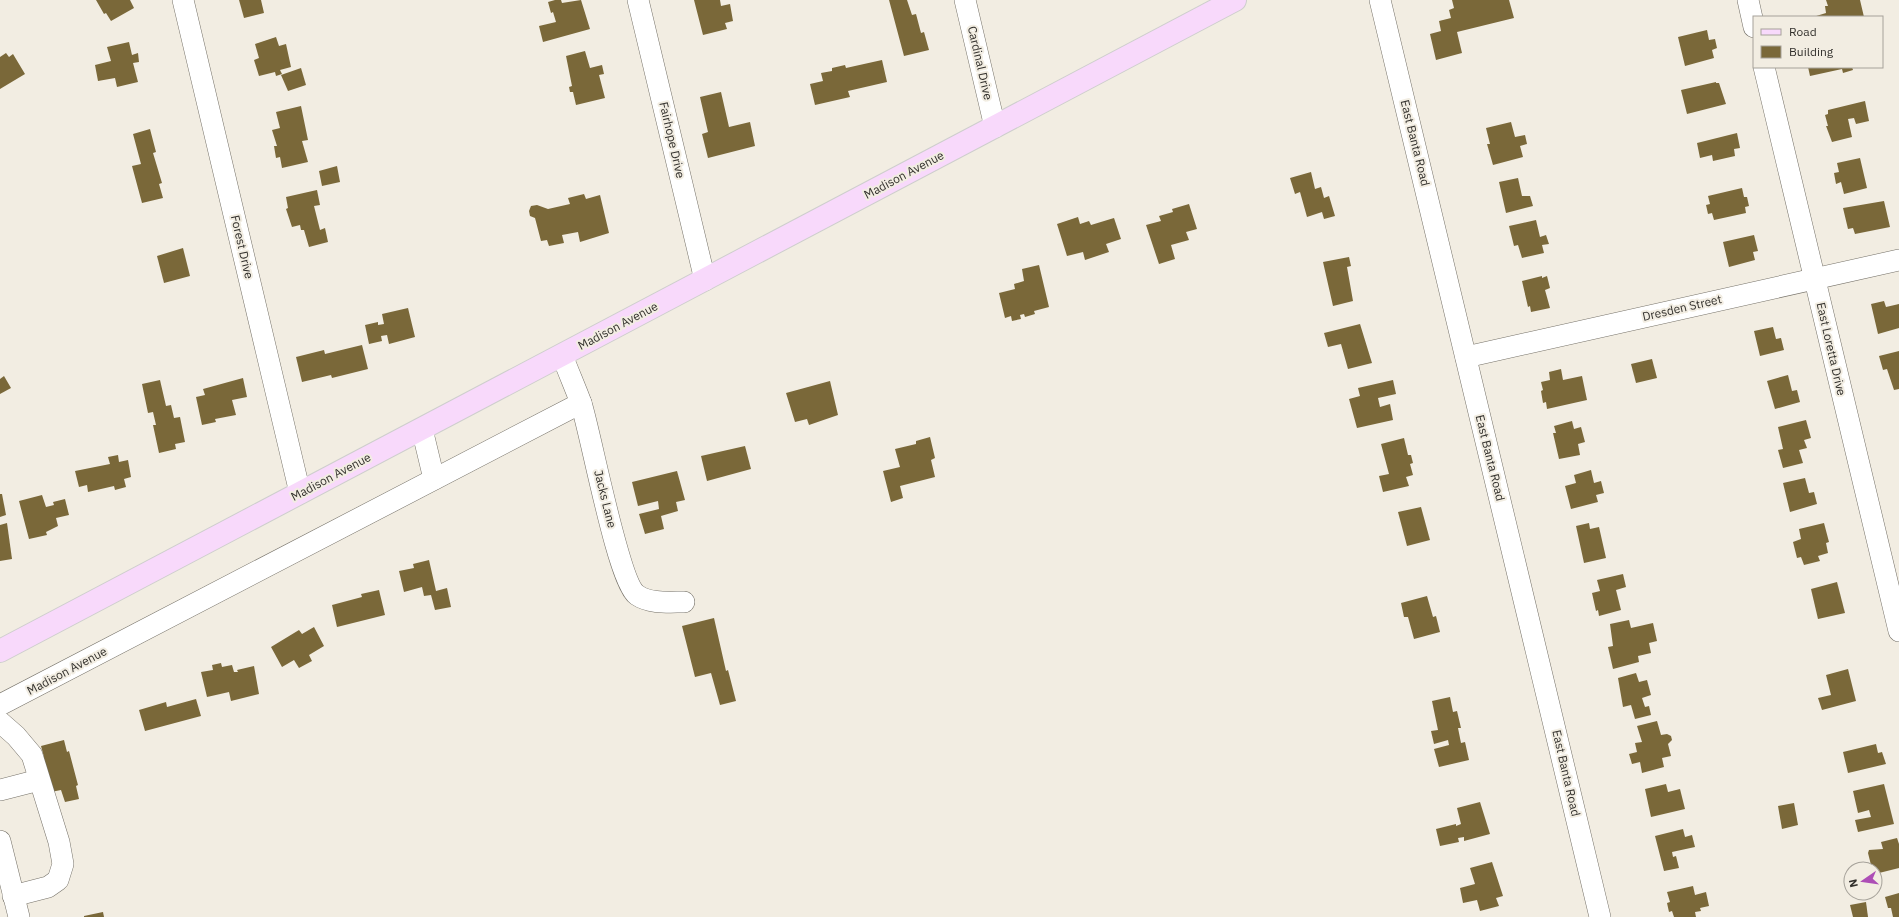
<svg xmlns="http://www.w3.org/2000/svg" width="1899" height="917" viewBox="0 0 1899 917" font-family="'IBM Plex Sans',sans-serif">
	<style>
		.building { fill: #7a6839 }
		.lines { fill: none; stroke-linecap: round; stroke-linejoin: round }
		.minor-casing { stroke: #757168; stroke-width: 22 }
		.major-casing { stroke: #cececd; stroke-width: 24 }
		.minor { stroke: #fff; stroke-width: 21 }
		.major { stroke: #f8d9fb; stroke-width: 22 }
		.labels { text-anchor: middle; stroke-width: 4; stroke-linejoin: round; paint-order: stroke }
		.street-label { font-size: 12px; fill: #33312d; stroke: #f2ede2 }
	</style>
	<rect width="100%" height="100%" fill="#f2ede2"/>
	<g class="building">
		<polygon points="96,0 130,0 134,8 111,21 106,13 104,14"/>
		<polygon points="239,0 261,0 264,13 244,18"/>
		<polygon points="555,0 561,0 562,3 581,0 590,29 543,42 539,26 556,22 553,12 551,13 548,2"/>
		<polygon points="694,0 720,0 721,6 730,4 733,21 725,23 727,29 703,35"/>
		<polygon points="889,0 907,0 912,15 916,14 921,33 924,32 929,50 904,56"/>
		<polygon points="1452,0 1509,0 1514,18 1457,32 1462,53 1436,60 1430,34 1441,31 1439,21 1451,18 1449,10 1454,8"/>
		<polygon points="1826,0 1860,0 1864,17 1813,17 1826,13 1825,6 1828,6"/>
		<polygon points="1707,30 1709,40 1715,39 1717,48 1712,50 1714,58 1685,66 1678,37"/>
		<polygon points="276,37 279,46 286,44 291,67 280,70 282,74 276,76 275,72 259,76 254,60 259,58 255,44"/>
		<polygon points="129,42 132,55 138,53 139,62 133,63 138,82 117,87 115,78 98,81 95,65 111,61 107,47"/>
		<polygon points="585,51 590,68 602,65 604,74 599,75 605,98 576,105 573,92 570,92 569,87 572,86 566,56"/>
		<polygon points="6,53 9,57 13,54 25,74 0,89 0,57"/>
		<polygon points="882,60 887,82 848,91 850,97 815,105 810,84 823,81 821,73 832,71 832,68 845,65 846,68"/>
		<polygon points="1808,67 1852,67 1853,70 1843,73 1842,69 1810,76"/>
		<polygon points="301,68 306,85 288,91 281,75"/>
		<polygon points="1716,82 1716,83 1719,83 1726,104 1687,114 1681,90"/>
		<polygon points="721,92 729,127 750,122 755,146 708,158 702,134 708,132 700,97"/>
		<polygon points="1865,101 1869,121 1856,124 1854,118 1848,119 1852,137 1832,142 1826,126 1828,126 1825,115 1828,114 1828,110"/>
		<polygon points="301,106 308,140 302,141 308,162 282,168 280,157 276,158 274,146 277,146 272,130 280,128 276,112"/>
		<polygon points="1511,122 1515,137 1525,135 1527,144 1520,146 1523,157 1493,165 1487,144 1490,144 1486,128"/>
		<polygon points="150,129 156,152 153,153 162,183 159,184 163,198 142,203 132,166 141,164 133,134"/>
		<polygon points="1737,133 1740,148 1734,149 1735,156 1713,161 1712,155 1700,158 1697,143"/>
		<polygon points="1860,158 1867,188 1844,194 1841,182 1836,184 1834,173 1839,172 1837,163"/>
		<polygon points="337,166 340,182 322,186 319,171"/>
		<polygon points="1311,172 1315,189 1321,187 1324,198 1329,196 1335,216 1324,219 1322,212 1307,217 1300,192 1295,194 1290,178"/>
		<polygon points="1518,178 1522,196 1530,196 1533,206 1506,213 1499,182"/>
		<polygon points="1742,188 1744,197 1747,197 1749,206 1745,207 1746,213 1714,220 1712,213 1708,214 1706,205 1710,204 1708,196"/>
		<polygon points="317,190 320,205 314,206 320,230 325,228 328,242 309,247 304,230 301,230 300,225 292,227 286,209 288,208 286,197"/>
		<polygon points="584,194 586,199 600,195 609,233 580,242 578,232 562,235 564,243 549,246 547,240 541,241 535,218 530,216 529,211 531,206 537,205 548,209 570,204 568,198"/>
		<polygon points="1884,201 1890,227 1855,234 1853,228 1848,229 1843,208"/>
		<polygon points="1189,204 1197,229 1186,232 1189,240 1171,245 1175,259 1159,264 1146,225 1161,221 1159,216 1173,212 1172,209"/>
		<polygon points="1078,217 1080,224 1089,221 1091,225 1114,218 1121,239 1106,244 1109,252 1085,260 1083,252 1067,256 1057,224"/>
		<polygon points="1536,220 1540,237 1546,235 1549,244 1542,245 1544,253 1522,258 1518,245 1514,246 1509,226"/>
		<polygon points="1754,235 1758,251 1753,252 1755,260 1729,267 1723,242"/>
		<polygon points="183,248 190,276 164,283 157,256"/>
		<polygon points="1349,257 1351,266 1347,267 1353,301 1333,306 1323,262"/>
		<polygon points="1039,265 1049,307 1034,311 1035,314 1025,317 1024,314 1020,315 1021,319 1012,321 1011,316 1005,318 999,293 1015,289 1014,284 1024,281 1022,269"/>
		<polygon points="1542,276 1542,278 1547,276 1550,288 1545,290 1550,308 1531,312 1530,306 1528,307 1522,281"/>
		<polygon points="1884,301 1886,307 1899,304 1899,328 1878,334 1871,304"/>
		<polygon points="408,308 415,337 389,344 387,335 381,336 382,341 369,344 365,325 378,322 378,325 384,324 382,314"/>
		<polygon points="1360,324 1372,363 1348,369 1341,344 1328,347 1324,333"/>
		<polygon points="1773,327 1776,339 1781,338 1784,350 1760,356 1754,331"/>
		<polygon points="362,345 368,369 332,378 331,375 302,382 296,357 324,350 325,354"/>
		<polygon points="1899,351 1899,389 1894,390 1887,369 1883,370 1879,356"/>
		<polygon points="1652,359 1657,378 1636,383 1631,364"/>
		<polygon points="1561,369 1563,380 1582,376 1587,400 1547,409 1546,402 1543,403 1541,391 1543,390 1541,382 1550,380 1549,372"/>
		<polygon points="1788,375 1792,391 1797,390 1800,402 1775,409 1767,381"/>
		<polygon points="4,376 11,388 0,394 0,379"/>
		<polygon points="243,378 247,397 232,400 236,415 215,419 216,422 202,425 196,397 205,395 203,389"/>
		<polygon points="160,380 166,406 171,405 174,418 180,417 185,442 175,444 176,449 159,453 153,425 156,425 153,412 148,413 142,384"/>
		<polygon points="1393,380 1396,394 1378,398 1380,407 1390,404 1393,420 1357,428 1349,399 1360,396 1358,388"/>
		<polygon points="830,381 838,415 809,425 807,419 795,422 786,393"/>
		<polygon points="1806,420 1811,438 1804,440 1807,448 1799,450 1803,463 1783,468 1778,450 1783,449 1778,427"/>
		<polygon points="1572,421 1574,429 1581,427 1585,442 1578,444 1580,455 1559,459 1553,433 1556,433 1554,426"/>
		<polygon points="930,437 935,458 931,460 935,477 900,486 903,498 891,502 883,471 900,467 895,449 916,444 916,441"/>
		<polygon points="1404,438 1408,455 1411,455 1413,463 1410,464 1413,475 1406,477 1409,486 1383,492 1379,476 1389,474 1381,444"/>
		<polygon points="745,446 751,469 707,481 701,456"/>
		<polygon points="118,455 119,462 128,460 131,477 124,479 126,487 115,490 114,486 88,492 87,485 79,487 75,471 110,464 108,457"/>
		<polygon points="1591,470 1594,483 1601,481 1604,493 1596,495 1598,502 1571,509 1565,486 1576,483 1574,475"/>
		<polygon points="677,471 685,500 676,502 678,511 661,516 664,529 645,534 639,514 659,509 658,501 638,506 632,482"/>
		<polygon points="1805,478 1809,493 1814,492 1817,504 1790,512 1783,483"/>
		<polygon points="0,494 2,494 6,515 0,517"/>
		<polygon points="42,495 46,507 54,505 53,502 65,499 69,515 56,518 58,526 46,532 47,535 29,539 19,501"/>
		<polygon points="1421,507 1430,540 1407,546 1398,512"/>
		<polygon points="7,523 12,559 0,561 0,525"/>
		<polygon points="1589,523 1590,529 1599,527 1606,558 1584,563 1576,526"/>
		<polygon points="1824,523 1829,542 1826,543 1828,553 1818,556 1820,561 1804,565 1801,557 1797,558 1793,542 1801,539 1799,529"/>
		<polygon points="429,560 436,591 447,588 451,607 435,610 431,595 424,596 422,587 404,592 399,571 414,568 413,564"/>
		<polygon points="1623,574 1626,587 1616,590 1621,610 1599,616 1598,610 1596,611 1592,593 1600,591 1597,580"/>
		<polygon points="1837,582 1845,613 1818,619 1811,589"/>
		<polygon points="379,590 385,615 337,627 332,605 362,597 361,594"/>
		<polygon points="1427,596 1433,617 1436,616 1440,632 1414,639 1408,617 1404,617 1401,603"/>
		<polygon points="714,618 726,671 728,670 736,701 720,705 711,673 695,677 682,626"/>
		<polygon points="1629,620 1631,628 1653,623 1657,641 1649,643 1651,653 1638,656 1639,662 1613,669 1608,647 1613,646 1610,624"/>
		<polygon points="314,627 324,646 309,655 312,661 299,668 294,660 282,667 271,647 299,630 302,634"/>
		<polygon points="221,663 222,667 232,665 234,672 238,672 237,670 254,666 259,694 231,701 229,692 207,697 201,672 213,670 212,665"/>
		<polygon points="1848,669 1856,701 1822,710 1818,698 1831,695 1826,675"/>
		<polygon points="1636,673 1639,682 1647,680 1651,695 1642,698 1645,707 1649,706 1651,715 1635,719 1631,705 1623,707 1618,678"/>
		<polygon points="1450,697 1453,712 1457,711 1461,728 1458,728 1461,743 1465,742 1469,760 1439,767 1434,749 1449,745 1448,740 1434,744 1431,731 1438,730 1432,701"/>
		<polygon points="196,699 201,716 145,731 139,710 166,702 167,707"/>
		<polygon points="1657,721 1661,735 1667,734 1671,736 1672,740 1668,744 1671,756 1662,758 1664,767 1642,773 1640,762 1632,764 1629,754 1637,752 1635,743 1642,742 1637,726"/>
		<polygon points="64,740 67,752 69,751 78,785 76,786 79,799 65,802 61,790 51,792 42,757 44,757 41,746"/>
		<polygon points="1876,744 1878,753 1882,752 1886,764 1848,773 1843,752"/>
		<polygon points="1666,784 1668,792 1680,789 1685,809 1651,817 1645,789"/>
		<polygon points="1884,784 1894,824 1858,832 1855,820 1871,817 1869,810 1858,813 1853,791"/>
		<polygon points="1480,802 1490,834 1464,841 1464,837 1458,838 1459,842 1440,846 1436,829 1456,824 1456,826 1461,824 1457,808"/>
		<polygon points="1794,803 1798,825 1782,829 1778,806"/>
		<polygon points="1683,829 1685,837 1692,835 1695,847 1672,852 1673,857 1676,856 1679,868 1664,871 1655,836"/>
		<polygon points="1897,838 1899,844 1899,868 1875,874 1875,869 1872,869 1868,853 1869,850 1883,849 1881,842"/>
		<polygon points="1492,862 1503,896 1496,898 1499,906 1480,911 1477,900 1463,903 1460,888 1475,884 1470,868"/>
		<polygon points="1693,886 1695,895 1706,892 1709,906 1700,908 1701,911 1695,912 1696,917 1674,917 1672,911 1669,912 1667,903 1670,902 1667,892"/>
		<polygon points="1899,893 1899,917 1893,917 1891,908 1888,908 1885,897"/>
		<polygon points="1866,902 1868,917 1853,917 1850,905"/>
		<polygon points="103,912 104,917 84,917 84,916"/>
	</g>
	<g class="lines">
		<defs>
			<g id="minor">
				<polyline points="183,0 300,493"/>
				<polyline points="638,0 705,280"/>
				<polyline points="965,0 995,127"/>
				<polyline points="1380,0 1600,917"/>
				<polyline points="1748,0 1754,27"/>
				<polyline points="1764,67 1899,631"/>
				<path d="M562,355C568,371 575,387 581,403C591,434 618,582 637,595C650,604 669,602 684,602"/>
				<polyline points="1466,357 1899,260"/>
				<polyline points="422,429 434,479"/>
				<polyline points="0,705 581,403"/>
				<polyline points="0,722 16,736 32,755 59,842 63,864 58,880 48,887 13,896"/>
				<polyline points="0,790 39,780"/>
				<polyline points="0,841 19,917"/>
			</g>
			<polyline id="major" points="0,651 1235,0"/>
		</defs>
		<use href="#minor" class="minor-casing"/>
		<use href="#major" class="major-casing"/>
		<use href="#minor" class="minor"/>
		<use href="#major" class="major"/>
	</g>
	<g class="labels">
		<g class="street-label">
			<text transform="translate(980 63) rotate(77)" y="4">Cardinal Drive</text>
			<text transform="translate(672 140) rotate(77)" y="4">Fairhope Drive</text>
			<text transform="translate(1415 143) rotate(76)" y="4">East Banta Road</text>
			<text transform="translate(904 175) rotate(-28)" y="4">Madison Avenue</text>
			<text transform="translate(242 247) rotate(77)" y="4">Forest Drive</text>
			<text transform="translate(1682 308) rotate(-13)" y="4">Dresden Street</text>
			<text transform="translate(618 326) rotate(-28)" y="4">Madison Avenue</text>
			<text transform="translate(1831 349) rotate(77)" y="4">East Loretta Drive</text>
			<text transform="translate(1490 458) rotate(76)" y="4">East Banta Road</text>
			<text transform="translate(331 477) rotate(-28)" y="4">Madison Avenue</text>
			<text transform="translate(605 499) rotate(76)" y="4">Jacks Lane</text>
			<text transform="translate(67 671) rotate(-28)" y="4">Madison Avenue</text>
			<text transform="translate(1566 773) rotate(77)" y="4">East Banta Road</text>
		</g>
	</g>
	<rect x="1753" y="16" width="130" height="52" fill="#f2ede2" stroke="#a6a29a"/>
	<rect x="1761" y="29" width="20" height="6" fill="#f8d9fb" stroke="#a6a29a"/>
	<text x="1789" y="36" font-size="12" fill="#33312d">Road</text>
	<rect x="1761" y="46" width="20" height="12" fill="#7a6839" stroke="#a6a29a"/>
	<text x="1789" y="56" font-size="12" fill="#33312d">Building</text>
	<g transform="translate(1863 881) rotate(257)"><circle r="19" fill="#f2ede2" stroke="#a6a29a"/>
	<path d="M0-3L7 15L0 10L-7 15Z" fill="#ad4eb6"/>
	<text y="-6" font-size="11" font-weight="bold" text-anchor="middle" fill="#33312d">N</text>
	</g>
</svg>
